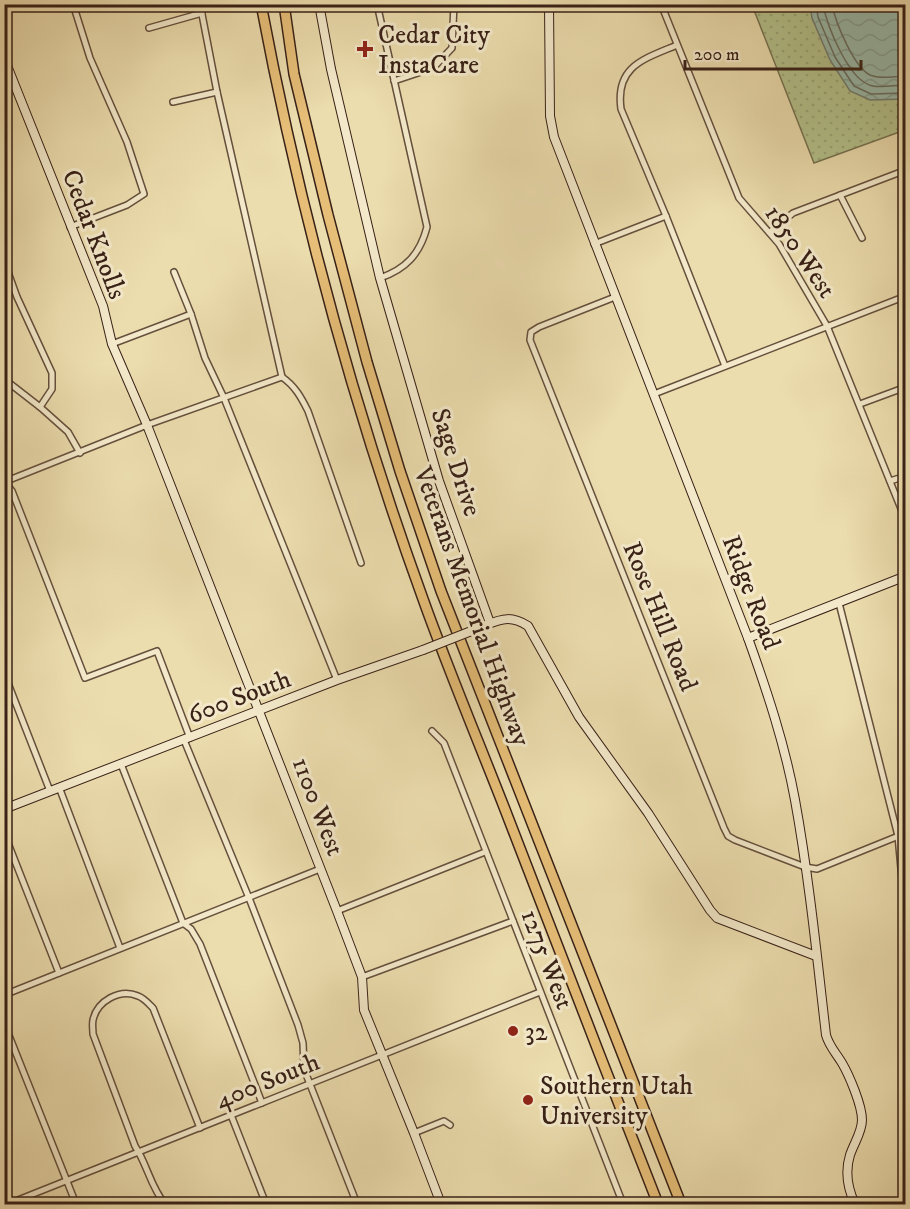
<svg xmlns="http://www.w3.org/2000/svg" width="910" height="1209" viewBox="0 0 910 1209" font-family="'IM FELL DW Pica',serif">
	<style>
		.green { fill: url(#green-dots); stroke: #767252; stroke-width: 1.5 }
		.water { fill: url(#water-waves); stroke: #727d70; stroke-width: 1.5 }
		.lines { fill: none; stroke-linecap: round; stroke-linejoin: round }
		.shore { stroke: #686e62; stroke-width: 1.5 }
		.street-casing { stroke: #65503d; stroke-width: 8 }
		.secondary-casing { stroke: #382117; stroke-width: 10 }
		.highway-casing { stroke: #382117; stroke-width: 12 }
		.street { stroke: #f3e9ca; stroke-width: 5 }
		.secondary { stroke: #f3e9ca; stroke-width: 8 }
		.highway { stroke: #e6be77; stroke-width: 9 }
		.secondary-bridge-casing { stroke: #382117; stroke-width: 10; stroke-linecap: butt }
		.secondary-bridge { stroke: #f3e9ca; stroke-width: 8 }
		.poi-dot { fill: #8f2418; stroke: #f3e9ca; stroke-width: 2 }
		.labels { text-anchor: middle; stroke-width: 6; stroke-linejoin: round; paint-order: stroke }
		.poi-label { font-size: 26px; fill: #382117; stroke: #f3e9ca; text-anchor: start }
		.street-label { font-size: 26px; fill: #382117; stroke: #f3e9ca }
	</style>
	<defs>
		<pattern id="green-dots" width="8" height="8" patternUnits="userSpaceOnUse" patternTransform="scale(1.5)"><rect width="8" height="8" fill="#b4c28c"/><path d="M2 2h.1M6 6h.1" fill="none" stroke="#9ca678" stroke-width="1.8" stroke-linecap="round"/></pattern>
		<pattern id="water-waves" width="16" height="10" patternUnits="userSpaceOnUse" patternTransform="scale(1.5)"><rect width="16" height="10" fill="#99bbac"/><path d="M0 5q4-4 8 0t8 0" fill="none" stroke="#85a093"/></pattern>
	</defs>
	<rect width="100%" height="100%" fill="#ecddae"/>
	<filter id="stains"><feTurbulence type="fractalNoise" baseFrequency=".00333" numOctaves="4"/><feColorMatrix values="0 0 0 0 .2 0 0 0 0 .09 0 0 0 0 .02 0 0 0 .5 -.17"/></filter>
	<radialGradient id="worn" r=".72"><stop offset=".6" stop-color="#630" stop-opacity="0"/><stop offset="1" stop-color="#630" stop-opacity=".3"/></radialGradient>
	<polygon class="green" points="752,5 905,5 905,130 814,163"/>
	<polygon class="water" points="810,5 905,5 905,99 870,100 850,91 830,60 812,18"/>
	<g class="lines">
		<g class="shore">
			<polyline points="816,4 818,17 835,57 854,86 871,94 906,93"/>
			<path d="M823,4C827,26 849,82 873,86C882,88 895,85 906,85"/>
			<path d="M832,4C835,21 855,72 873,76C882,79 896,76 906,76"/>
		</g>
		<defs>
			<g id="street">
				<polyline points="200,4 217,92 282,377"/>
				<path d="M377,4L427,227C420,254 406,269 380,278"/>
				<polyline points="661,4 739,198 779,244 827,326 906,521"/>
				<polyline points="149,28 202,13"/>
				<path d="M677,45C644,59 615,66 621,109L666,216L725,366"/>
				<polyline points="394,81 433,68 452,48 454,4"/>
				<polyline points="173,102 217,92"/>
				<polyline points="840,195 862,238"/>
				<polyline points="70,227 127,205 144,194 127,142 90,58 73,4"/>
				<polyline points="770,232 793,213 906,170"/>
				<polyline points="594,244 666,216"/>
				<polyline points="4,261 17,297 52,373 52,389 40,407"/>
				<polyline points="174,272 191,314 205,358 224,398 337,680"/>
				<polyline points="615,297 539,327 531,332 530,340 724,828 728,836 735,840 805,867 817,869 906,833"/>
				<polyline points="112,344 191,314"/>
				<path d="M282,377C295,386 301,397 308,411L361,563"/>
				<polyline points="4,379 40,407 68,432 80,453"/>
				<polyline points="654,394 906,296"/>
				<polyline points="860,404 906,387"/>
				<polyline points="4,481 12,491 85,678 157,651 190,738"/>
				<polyline points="890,481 906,476"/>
				<polyline points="4,482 147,425 282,377"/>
				<polyline points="839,603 898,836 906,923"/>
				<polyline points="4,673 50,791"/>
				<polyline points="432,731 444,743 623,1204"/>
				<polyline points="184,740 249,898 298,1025 303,1043 304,1069 357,1204"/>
				<polyline points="121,764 183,923 191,929 200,944 262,1103"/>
				<polyline points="59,787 120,948"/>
				<polyline points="4,833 59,973"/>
				<polyline points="337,911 485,852"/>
				<polyline points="362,977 513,921"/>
				<polyline points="4,995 320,869"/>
				<polyline points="4,1023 76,1204"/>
				<polyline points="231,1115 266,1204"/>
				<polyline points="414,1133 444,1121 450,1125"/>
				<polyline points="8,1204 540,992"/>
				<path d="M165,1204C151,1188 147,1164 135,1146L93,1034C93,1030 92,1024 93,1020C97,1001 120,988 138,996C144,998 149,1004 153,1008L200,1128"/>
			</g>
			<g id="secondary">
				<polyline points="319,4 331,69 380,278 439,481 490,623"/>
				<path d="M549,4L550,116L554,137L748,638C767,691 785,745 795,800C809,877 817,957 826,1035C829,1046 836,1053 842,1063C849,1075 862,1105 862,1120C862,1132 854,1143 850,1155C845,1171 848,1189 855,1204"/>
				<polyline points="4,58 103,306 112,344 147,425 337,911 362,977 364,1010 414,1133 441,1204"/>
				<path d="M486,625C503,618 512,616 528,626L579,717L648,813L710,910L717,918L816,956"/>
				<polyline points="748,638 906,576"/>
				<polyline points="4,809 337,680 423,650"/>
			</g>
			<g id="highway">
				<path d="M261,4C299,206 353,406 423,599C448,669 477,738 504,807C555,939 606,1072 658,1204"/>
				<polyline points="284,4 294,74 328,215 367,362 400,471 441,591 681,1204"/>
			</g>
		</defs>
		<use href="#street" class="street-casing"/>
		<use href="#secondary" class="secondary-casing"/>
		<use href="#highway" class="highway-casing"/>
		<use href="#street" class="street"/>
		<use href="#secondary" class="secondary"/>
		<use href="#highway" class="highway"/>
		<defs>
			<polyline id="secondary-bridge" points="423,650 479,628"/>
		</defs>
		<use href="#secondary-bridge" class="secondary-bridge-casing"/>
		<use href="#secondary-bridge" class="secondary-bridge"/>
	</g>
	<g class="poi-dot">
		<path d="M362 40h6v6h6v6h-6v6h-6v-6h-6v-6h6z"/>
		<circle cx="513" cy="1031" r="6"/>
		<circle cx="528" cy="1100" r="6"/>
	</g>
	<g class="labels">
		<g class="poi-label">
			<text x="378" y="43">Cedar City<tspan x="378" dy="30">InstaCare</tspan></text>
			<text x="525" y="1040">32</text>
			<text x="540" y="1094">Southern Utah<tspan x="540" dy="30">University</tspan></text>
		</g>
		<g class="street-label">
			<text transform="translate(95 234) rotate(69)" y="9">Cedar Knolls</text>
			<text transform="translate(801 251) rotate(56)" y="9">1850 West</text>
			<text transform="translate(457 462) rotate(72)" y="9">Sage Drive</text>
			<text transform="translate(752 592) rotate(69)" y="9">Ridge Road</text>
			<text transform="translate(473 606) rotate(70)" y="9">Veterans Memorial Highway</text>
			<text transform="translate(661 616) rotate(68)" y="9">Rose Hill Road</text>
			<text transform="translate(239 696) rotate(-21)" y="9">600 South</text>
			<text transform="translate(319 806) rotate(69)" y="9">1100 West</text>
			<text transform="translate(548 959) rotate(69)" y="9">1275 West</text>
			<text transform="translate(267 1080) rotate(-22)" y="9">400 South</text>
		</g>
	</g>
	<rect width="910" height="1209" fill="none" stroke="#ecddae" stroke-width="24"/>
	<rect x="6" y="6" width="898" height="1197" fill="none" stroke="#382117" stroke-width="3"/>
	<rect x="12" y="12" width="886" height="1185" fill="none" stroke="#382117" stroke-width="1.5"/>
	<path d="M685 60v9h176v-9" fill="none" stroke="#382117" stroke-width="3"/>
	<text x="694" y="60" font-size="18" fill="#382117" stroke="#f3e9ca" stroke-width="4.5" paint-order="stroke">200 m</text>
	<rect width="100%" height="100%" filter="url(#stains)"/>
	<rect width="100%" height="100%" fill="url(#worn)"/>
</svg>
